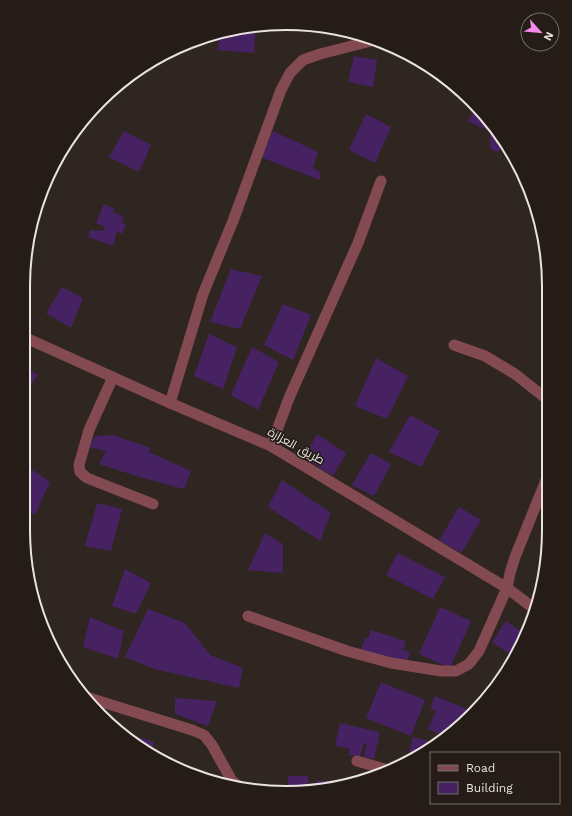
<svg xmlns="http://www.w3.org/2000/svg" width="572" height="816" viewBox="0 0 572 816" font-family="'Work Sans',Cairo,sans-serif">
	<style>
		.building { fill: #472263 }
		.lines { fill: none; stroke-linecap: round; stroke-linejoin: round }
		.minor { stroke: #834a51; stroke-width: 11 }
		.tertiary { stroke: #834a51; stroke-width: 11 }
		.labels { text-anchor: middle; stroke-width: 3.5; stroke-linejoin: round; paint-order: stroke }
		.street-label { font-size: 12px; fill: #e9e3e0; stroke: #251c18 }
		.rim { fill: none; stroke: #e9e3e0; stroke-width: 2 }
	</style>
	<rect width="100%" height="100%" fill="#2f2521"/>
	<g class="building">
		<polygon points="251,25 256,25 254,53 217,50 221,32"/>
		<polygon points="354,56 377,60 373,87 348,82"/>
		<polygon points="478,107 484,112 504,143 498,152 490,149 490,131 467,121"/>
		<polygon points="366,114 391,127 375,163 349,150"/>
		<polygon points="124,131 151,145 139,172 109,157"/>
		<polygon points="273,131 318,152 313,167 321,173 320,180 260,157"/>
		<polygon points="104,204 115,209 112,212 124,216 122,223 126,224 122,234 117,232 113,246 88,237 90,230 103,231 105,227 96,223"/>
		<polygon points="231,269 262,276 240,329 210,322"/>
		<polygon points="62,287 83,298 71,328 46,313"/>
		<polygon points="283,304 311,315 293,360 264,345"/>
		<polygon points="209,334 237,347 223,389 194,376"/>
		<polygon points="252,347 279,362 258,410 231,395"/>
		<polygon points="376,358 408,376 387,419 355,406"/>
		<polygon points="26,368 38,375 25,393 26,381"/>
		<polygon points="410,415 440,431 421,467 389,452"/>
		<polygon points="317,434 346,453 333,476 304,458"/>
		<polygon points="113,435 151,448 149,452 191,471 184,489 136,476 99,464 106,451 89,447 95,436"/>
		<polygon points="371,453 391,464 374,496 352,485"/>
		<polygon points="24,464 50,482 35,515 23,508"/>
		<polygon points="282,480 331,513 320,541 268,507"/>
		<polygon points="97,503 122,509 111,551 85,546"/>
		<polygon points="459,507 481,520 461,553 439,540"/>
		<polygon points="265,533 283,544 283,573 248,570"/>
		<polygon points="398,553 445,577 433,599 386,575"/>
		<polygon points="125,569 151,583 136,614 112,606"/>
		<polygon points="440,607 471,621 450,668 419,654"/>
		<polygon points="148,609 185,623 210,655 243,668 239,688 154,669 125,657"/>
		<polygon points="90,617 124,631 118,659 83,647"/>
		<polygon points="506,621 526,635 520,649 516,645 510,654 492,642"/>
		<polygon points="371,630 406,641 403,650 410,652 406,664 360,652 365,638 368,639"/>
		<polygon points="381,682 425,700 411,736 366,718"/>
		<polygon points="435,696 469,710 463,724 446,737 428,729 436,711 430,708"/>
		<polygon points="175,698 217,701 208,726 175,714"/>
		<polygon points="480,700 484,701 476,710"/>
		<polygon points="340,723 380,732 374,759 364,757 367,744 364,743 360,757 348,755 350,749 335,746"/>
		<polygon points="121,732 154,742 151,752 120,733"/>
		<polygon points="413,737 437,743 406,763"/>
		<polygon points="288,776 308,776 307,791 288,791"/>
		<polygon points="316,780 334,782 334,787 321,791 315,791"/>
		<polygon points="337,780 352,781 336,786"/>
	</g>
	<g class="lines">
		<g class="minor">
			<polyline points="454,345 485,356 515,374 548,400"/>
			<polyline points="113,377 89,430 79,465 80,472 87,478 153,504"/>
			<polyline points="170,403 203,294 233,221 281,90 290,73 303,60 320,54 375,40"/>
			<polyline points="271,446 289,398 358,243 381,181"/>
			<polyline points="248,616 347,651 391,663 441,671 456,671 469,664 479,651 507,588 510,573 515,557 548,475"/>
			<polyline points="86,697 192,730 204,735 212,745 232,781 242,788"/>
			<polyline points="357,761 388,770"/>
		</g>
		<polyline class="tertiary" points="26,338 170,403 271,446 507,588 536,610"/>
	</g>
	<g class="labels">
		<g class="street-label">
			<text transform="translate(296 446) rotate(29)" y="4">طريق العزازة</text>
		</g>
	</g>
	<path d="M0 0H572V816H0ZM286 30H286A256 256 0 0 1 542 286V530A256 256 0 0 1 286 786H286A256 256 0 0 1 30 530V286A256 256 0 0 1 286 30Z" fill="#251c18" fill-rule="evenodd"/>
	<path class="rim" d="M286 30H286A256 256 0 0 1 542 286V530A256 256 0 0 1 286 786H286A256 256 0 0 1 30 530V286A256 256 0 0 1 286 30Z"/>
	<rect x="430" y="752" width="130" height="52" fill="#251c18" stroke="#736c68"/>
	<rect x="438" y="765" width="20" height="6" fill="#834a51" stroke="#736c68"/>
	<text x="466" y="772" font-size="12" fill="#e9e3e0">Road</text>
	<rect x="438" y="782" width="20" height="12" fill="#472263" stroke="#736c68"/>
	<text x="466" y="792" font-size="12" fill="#e9e3e0">Building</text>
	<g transform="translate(540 32) rotate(117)"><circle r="19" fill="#251c18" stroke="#736c68"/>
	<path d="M0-3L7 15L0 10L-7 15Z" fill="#f689ed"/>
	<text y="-6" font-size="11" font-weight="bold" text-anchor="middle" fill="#e9e3e0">N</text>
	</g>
</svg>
